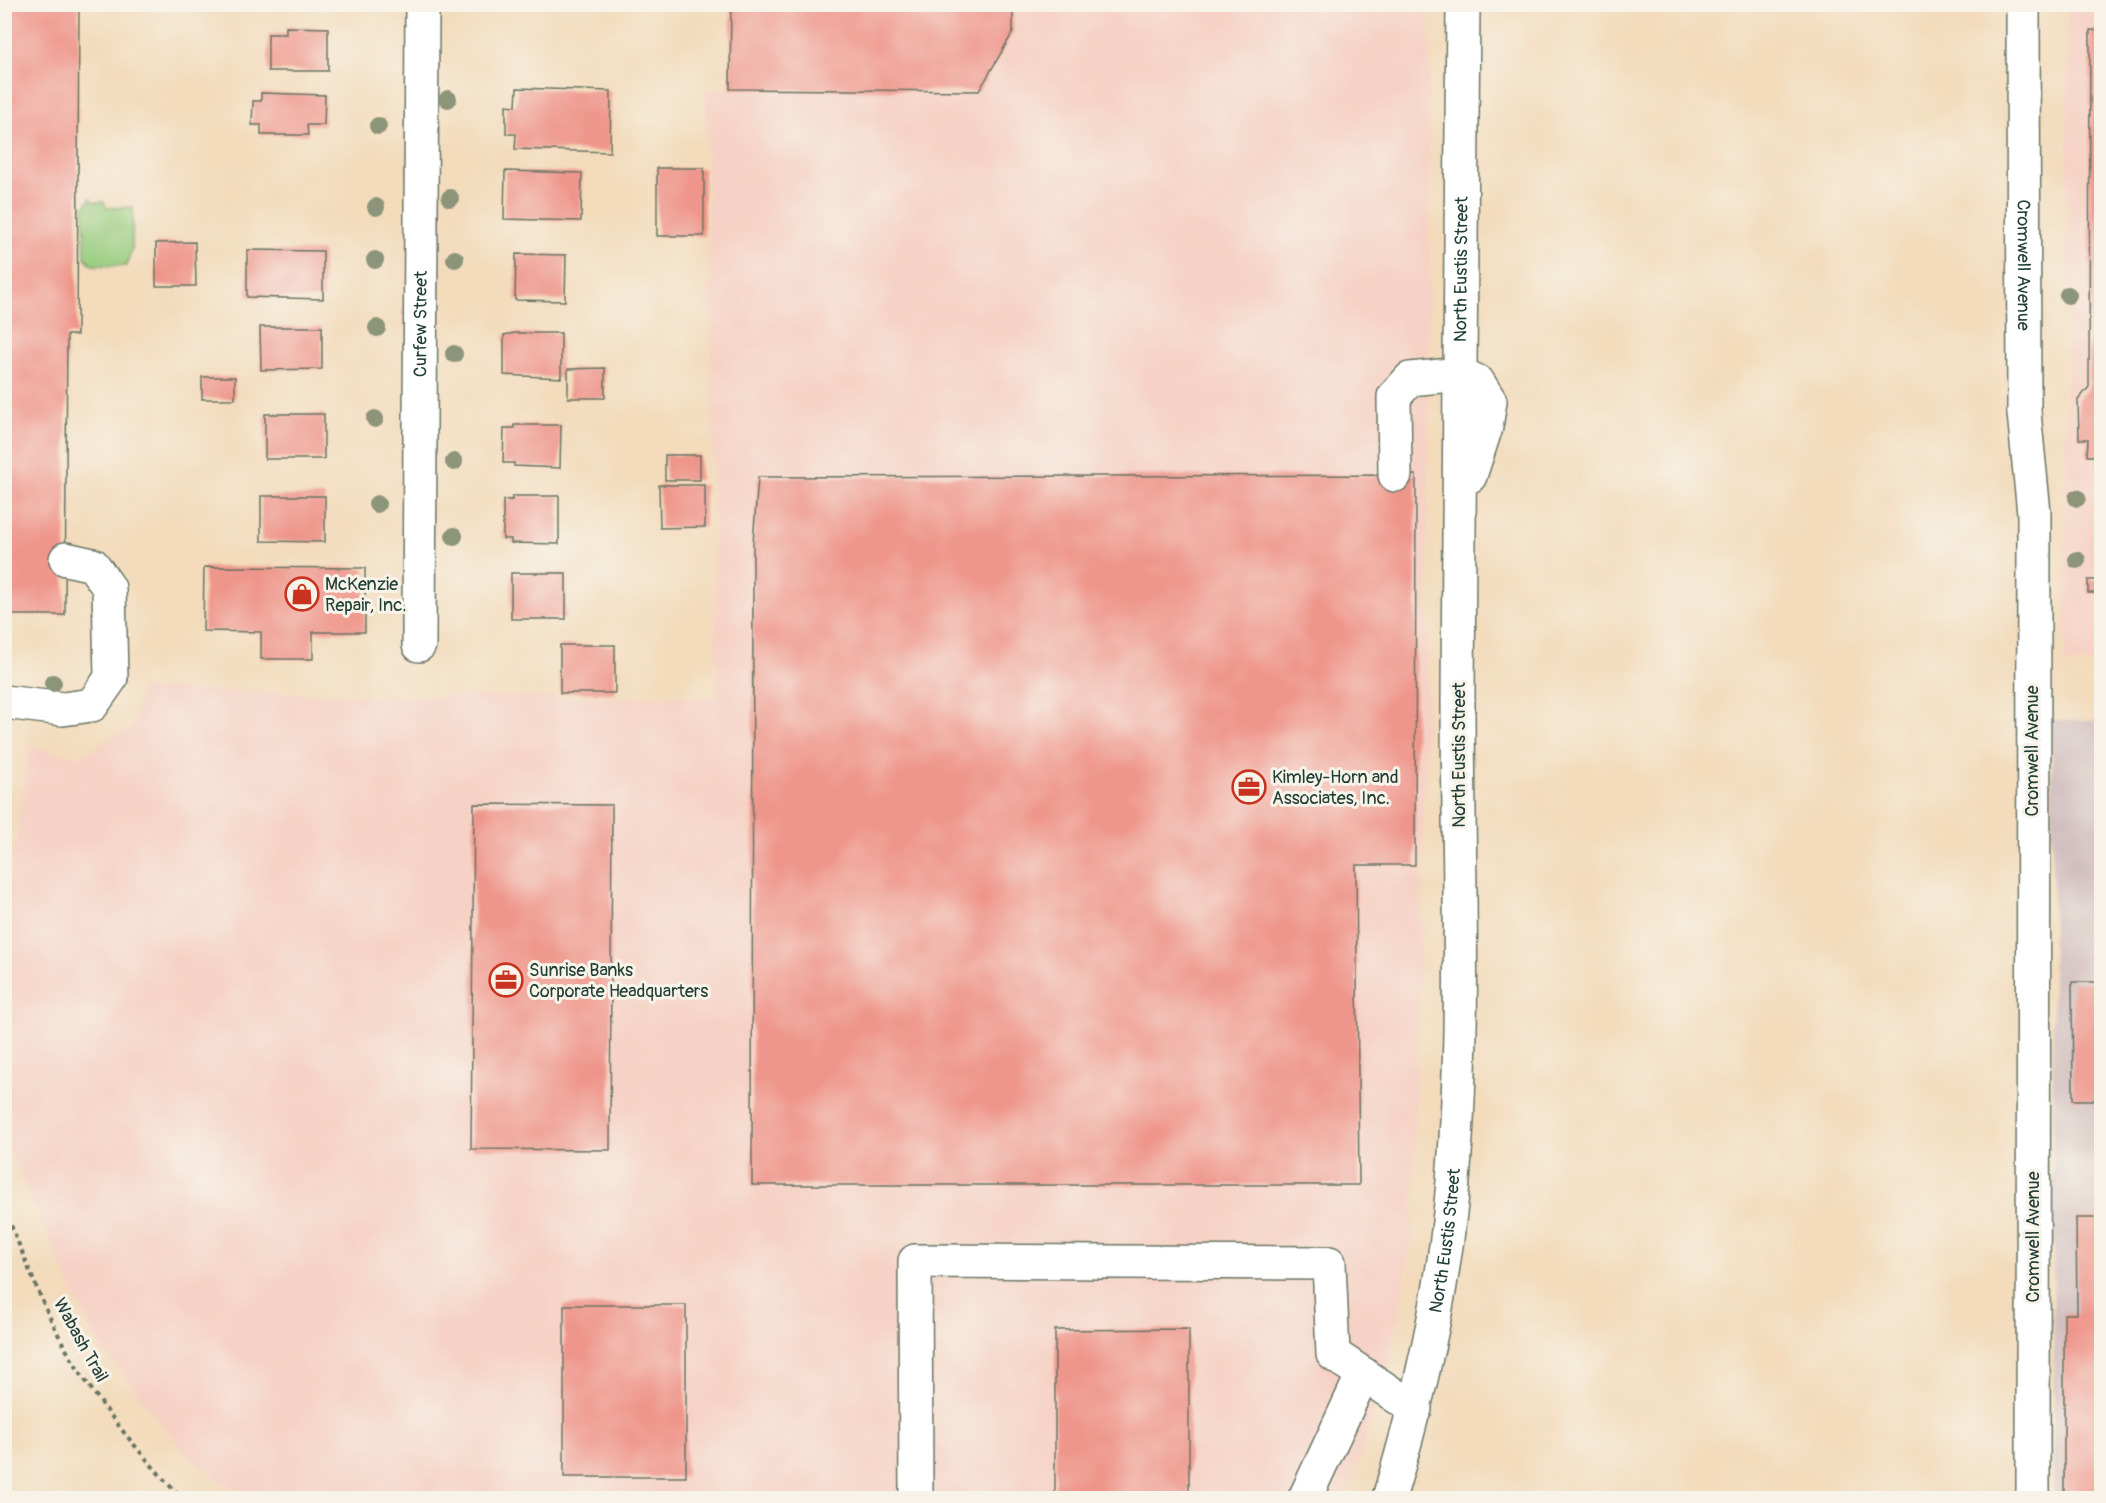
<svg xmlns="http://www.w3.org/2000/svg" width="2106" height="1503" viewBox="0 0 2106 1503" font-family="Pangolin,sans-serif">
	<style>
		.built { fill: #f6d1c5 }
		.industrial { fill: #d1bfbf }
		.green { fill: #97cc7e; stroke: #5b8459; stroke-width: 1.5 }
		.building { fill: #ef968c }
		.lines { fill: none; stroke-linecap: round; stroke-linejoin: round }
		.minor-casing { stroke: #697464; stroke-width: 36 }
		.major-casing { stroke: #697464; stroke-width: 36 }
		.path { stroke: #697464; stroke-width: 4; stroke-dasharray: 4.5 4.5; stroke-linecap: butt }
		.minor { stroke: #fff; stroke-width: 33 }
		.major { stroke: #fff; stroke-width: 33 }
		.tree { fill: #8c9479 }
		.labels { text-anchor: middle; stroke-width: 6; stroke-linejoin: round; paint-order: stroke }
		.street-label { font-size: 18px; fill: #1f3d34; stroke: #f7f3e8 }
		.poi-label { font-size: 18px; fill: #1f3d34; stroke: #f7f3e8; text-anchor: start }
	</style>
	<rect width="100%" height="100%" fill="#f7f3e8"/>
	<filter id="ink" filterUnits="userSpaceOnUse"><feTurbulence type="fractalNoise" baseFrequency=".0167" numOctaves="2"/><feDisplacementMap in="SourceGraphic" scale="12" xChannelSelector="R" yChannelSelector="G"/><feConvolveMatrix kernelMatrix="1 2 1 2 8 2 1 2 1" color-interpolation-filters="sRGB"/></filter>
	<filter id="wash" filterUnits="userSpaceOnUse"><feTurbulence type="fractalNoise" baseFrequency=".008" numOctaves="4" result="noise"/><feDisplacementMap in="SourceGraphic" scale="24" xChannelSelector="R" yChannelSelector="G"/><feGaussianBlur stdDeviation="1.35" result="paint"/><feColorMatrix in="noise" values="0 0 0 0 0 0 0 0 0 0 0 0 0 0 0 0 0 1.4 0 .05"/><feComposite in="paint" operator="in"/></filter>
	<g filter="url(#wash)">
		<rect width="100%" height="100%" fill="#f3dbbc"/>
		<g class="built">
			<polygon points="1013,5 1430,5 1427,710 1412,1242 1389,1361 1348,1498 245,1498 190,1459 94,1338 5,1142 5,907 30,746 78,757 133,726 141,688 372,696 717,697 706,89 979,91"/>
			<polygon points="2068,5 2101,5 2101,663 2065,664"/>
		</g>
		<polygon class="industrial" points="2052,720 2101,721 2101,1498 2054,1498"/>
		<polygon class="green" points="91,198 93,202 104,202 106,208 133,207 132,249 126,266 92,265 85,257 84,207"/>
		<g id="blocks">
			<g class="building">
				<polygon points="4,4 79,4 77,335 67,335 65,615 4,615"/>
				<polygon points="731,4 1013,4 1013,32 979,91 730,89"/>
				<polygon points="286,27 328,28 328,71 268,71 268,34 286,34"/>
				<polygon points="2090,30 2102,31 2102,474 2098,474 2098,456 2087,456 2088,439 2079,439 2078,400 2089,387"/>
				<polygon points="517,88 611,91 610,152 515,149 516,134 506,134 506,105 516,106"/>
				<polygon points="261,93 325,95 324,125 307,125 308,135 261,135 261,125 252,125 253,101 261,101"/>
				<rect x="657" y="168" width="47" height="68"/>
				<polygon points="505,171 582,173 581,221 504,219"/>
				<polygon points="195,242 196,286 156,286 156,243"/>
				<polygon points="247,250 323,251 323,299 247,297"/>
				<polygon points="516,254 566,255 565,301 515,300"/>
				<polygon points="260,327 322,327 322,369 261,370"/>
				<polygon points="515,333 561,333 561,378 504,375 504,335"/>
				<polygon points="605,368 605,398 568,398 568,369"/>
				<rect x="202" y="377" width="33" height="22"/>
				<rect x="265" y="414" width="59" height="45"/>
				<polygon points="514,425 561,425 560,468 514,466 514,463 503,463 504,428 514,428"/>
				<rect x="665" y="455" width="35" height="25"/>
				<polygon points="1416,475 1415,865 1356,865 1359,1185 752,1185 753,543 758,477"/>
				<polygon points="659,485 705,485 705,527 660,528"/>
				<polygon points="261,496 325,496 325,542 261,541"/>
				<polygon points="512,496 559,496 559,544 511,543 511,539 503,539 503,500 512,500"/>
				<polygon points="204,567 365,568 365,632 313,632 313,659 261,659 261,632 203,631"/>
				<rect x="511" y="573" width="55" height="46"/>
				<rect x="2088" y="580" width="14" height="13"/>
				<rect x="560" y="645" width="55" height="48"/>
				<polygon points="474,804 612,805 610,1150 471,1149"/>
				<polygon points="2072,982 2102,982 2102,1100 2073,1100"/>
				<polygon points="2076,1218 2102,1218 2102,1498 2064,1498 2064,1314 2077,1314"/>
				<rect x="564" y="1305" width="122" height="172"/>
				<polygon points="1189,1329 1189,1498 1055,1498 1055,1330"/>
			</g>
		</g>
	</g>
	<g filter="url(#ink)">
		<use href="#blocks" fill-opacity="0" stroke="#697464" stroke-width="1.5"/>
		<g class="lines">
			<defs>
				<g id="minor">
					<polyline points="2024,413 2034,513 2033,1498"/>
					<polyline points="1395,475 1394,397 1410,379 1461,374 1478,382 1490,401 1486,427 1470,476"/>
					<path id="s1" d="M419,645L422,4"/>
					<polyline points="4,702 63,709 92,705 111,678 109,588 93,565 66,559"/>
					<polyline points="916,1498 915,1261 1329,1263 1333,1354 1415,1409"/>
					<polyline points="1305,1498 1363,1374"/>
					<path id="s2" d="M1389,1498C1418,1402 1441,1304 1451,1204C1467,1037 1458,866 1458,699C1458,467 1462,236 1463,4"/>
				</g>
				<g id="major">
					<path id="s3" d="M2023,4L2024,413"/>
				</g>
			</defs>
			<use href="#minor" class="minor-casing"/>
			<use href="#major" class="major-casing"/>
			<path class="path" d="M4,1209C28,1264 48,1324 81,1374C110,1418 146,1460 181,1498"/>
			<use href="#minor" class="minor"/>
			<use href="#major" class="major"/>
		</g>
		<g class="tree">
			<circle cx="448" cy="99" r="9"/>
			<circle cx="378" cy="126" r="9"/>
			<circle cx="450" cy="198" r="9"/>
			<circle cx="376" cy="207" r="9"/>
			<circle cx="455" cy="259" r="9"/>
			<circle cx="375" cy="260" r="9"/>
			<circle cx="2068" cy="295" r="9"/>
			<circle cx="377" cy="328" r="9"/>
			<circle cx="454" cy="354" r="9"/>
			<circle cx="375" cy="419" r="9"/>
			<circle cx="454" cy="462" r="9"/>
			<circle cx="2077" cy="498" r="9"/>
			<circle cx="377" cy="504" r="9"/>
			<circle cx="454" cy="536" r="9"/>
			<circle cx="2077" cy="560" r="9"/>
			<circle cx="53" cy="683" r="9"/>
		</g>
	</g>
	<defs>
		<symbol id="shop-ring" viewBox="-11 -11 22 22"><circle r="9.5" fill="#f7f3e8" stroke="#c8321e" stroke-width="1.5"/><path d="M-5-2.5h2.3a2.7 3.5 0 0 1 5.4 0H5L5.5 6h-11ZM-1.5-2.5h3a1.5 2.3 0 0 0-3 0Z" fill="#c8321e"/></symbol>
		<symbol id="office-ring" viewBox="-11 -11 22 22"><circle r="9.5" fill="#f7f3e8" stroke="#c8321e" stroke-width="1.5"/><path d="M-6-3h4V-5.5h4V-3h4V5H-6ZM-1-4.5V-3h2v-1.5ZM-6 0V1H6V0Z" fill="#c8321e"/></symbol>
	</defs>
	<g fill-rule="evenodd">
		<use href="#shop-ring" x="283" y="575" width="38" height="38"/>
		<use href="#office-ring" x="1230" y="768" width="38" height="38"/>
		<use href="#office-ring" x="487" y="961" width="38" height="38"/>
	</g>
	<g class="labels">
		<g class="street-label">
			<text dy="6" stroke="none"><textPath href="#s3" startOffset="261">Cromwell Avenue</textPath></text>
			<text dy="6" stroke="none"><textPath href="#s2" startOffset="1236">North Eustis Street</textPath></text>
			<text dy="6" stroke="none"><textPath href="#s1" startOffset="321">Curfew Street</textPath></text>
			<text transform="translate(2032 751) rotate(-90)" y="6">Cromwell Avenue</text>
			<text transform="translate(1459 755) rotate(-90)" y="6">North Eustis Street</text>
			<text transform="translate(2033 1237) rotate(-90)" y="6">Cromwell Avenue</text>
			<text dy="6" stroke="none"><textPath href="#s2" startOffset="264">North Eustis Street</textPath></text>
			<text transform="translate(81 1340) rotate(61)" y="6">Wabash Trail</text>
		</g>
		<g class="poi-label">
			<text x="325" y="590">McKenzie<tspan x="325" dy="21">Repair, Inc.</tspan></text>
			<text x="1272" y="783">Kimley-Horn and<tspan x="1272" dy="21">Associates, Inc.</tspan></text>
			<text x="529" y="976">Sunrise Banks<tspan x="529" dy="21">Corporate Headquarters</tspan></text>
		</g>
	</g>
	<rect width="2106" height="1503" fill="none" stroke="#f7f3e8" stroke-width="24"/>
</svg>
